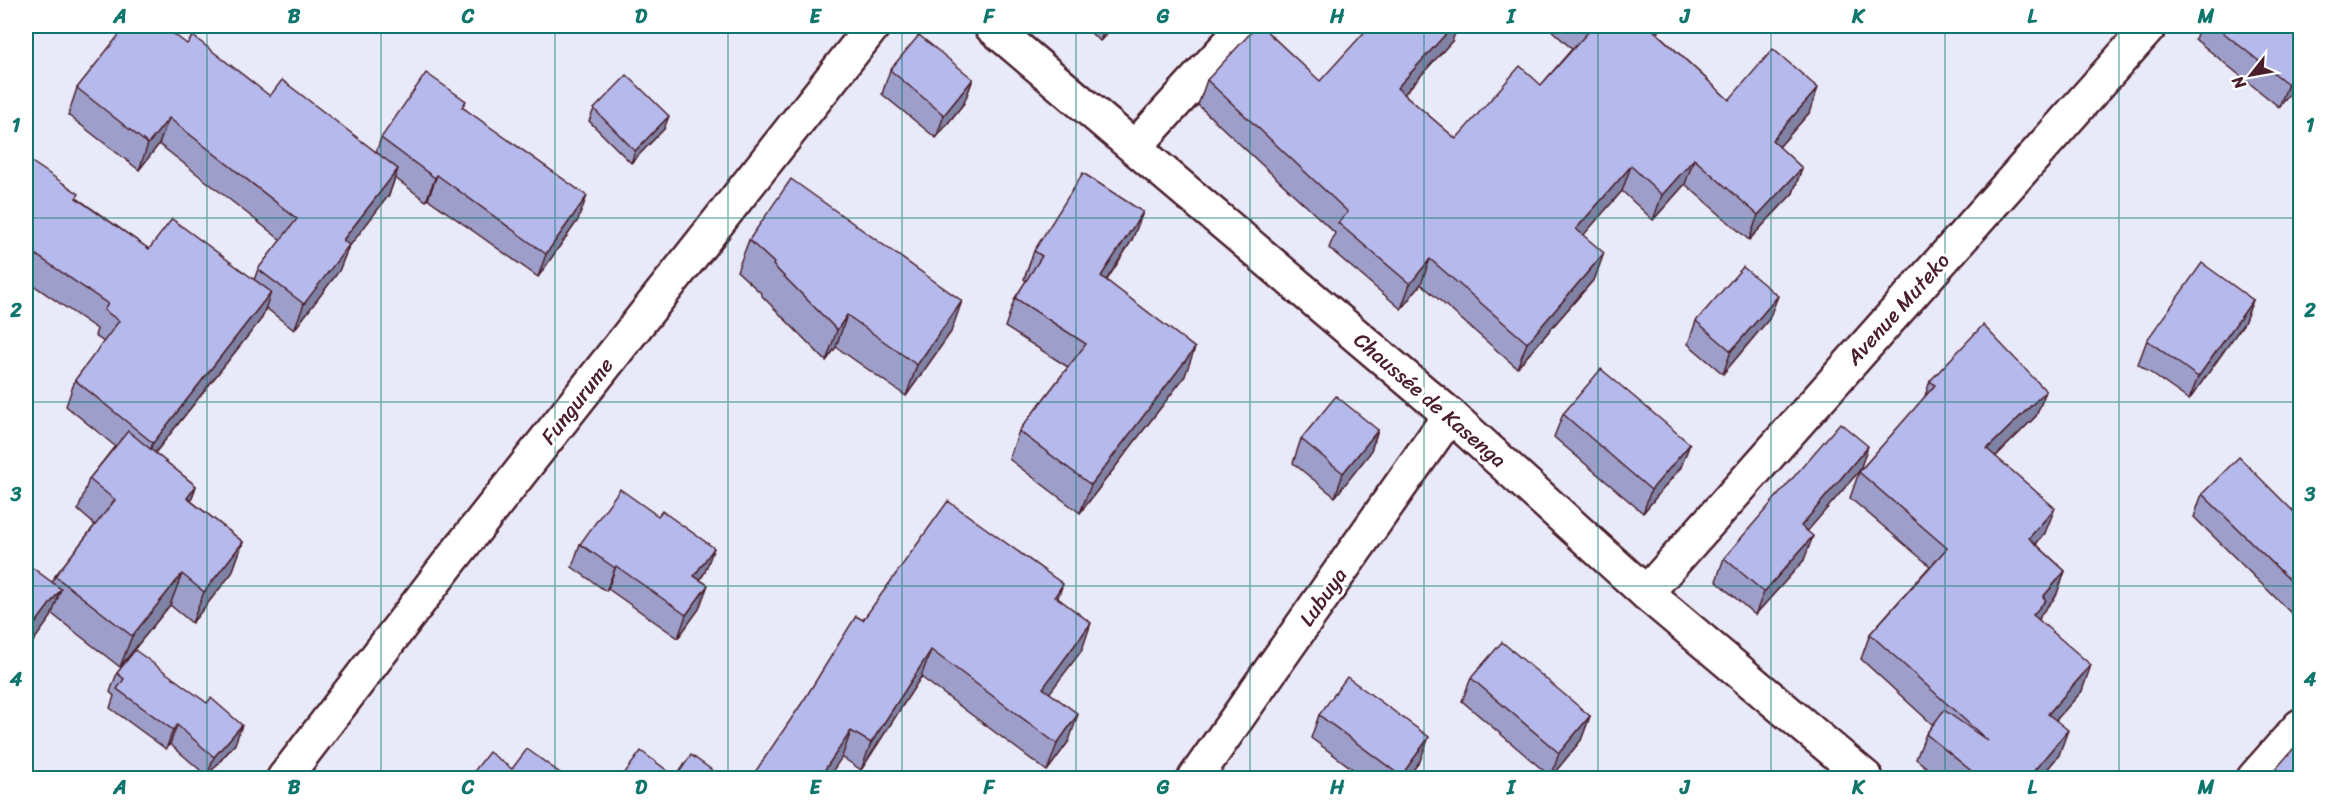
<svg xmlns="http://www.w3.org/2000/svg" width="2326" height="804" viewBox="0 0 2326 804" font-family="Sriracha,sans-serif">
	<style>
		.lines { fill: none; stroke-linecap: round; stroke-linejoin: round }
		.street-casing { stroke: #4a1f2b; stroke-width: 38 }
		.secondary-casing { stroke: #4a1f2b; stroke-width: 38 }
		.street { stroke: #fff; stroke-width: 33 }
		.secondary { stroke: #fff; stroke-width: 33 }
		.wall { fill: #9d9fca; stroke: #4a1f2b; stroke-width: 1.5 }
		.shaded-wall { fill: #7f82a4; stroke: #4a1f2b; stroke-width: 1.5 }
		.building { fill: #b6b9eb; stroke: #4a1f2b; stroke-width: 1.5 }
		.grid { fill: none; stroke: #0f766e; stroke-width: 1.5; stroke-opacity: 0.55 }
		.labels { text-anchor: middle; stroke-width: 6; stroke-linejoin: round; paint-order: stroke }
		.street-label { font-size: 21px; fill: #4a1f2b; stroke: #fff }
		.neatline { fill: none; stroke: #0f766e; stroke-width: 2 }
		.grid-label { font-size: 20px; text-anchor: middle; font-weight: bold; fill: #0f766e }
	</style>
	<rect width="100%" height="100%" fill="#e9eaf9"/>
	<filter id="ink" filterUnits="userSpaceOnUse"><feTurbulence type="fractalNoise" baseFrequency=".0167" numOctaves="2"/><feDisplacementMap in="SourceGraphic" scale="12" xChannelSelector="R" yChannelSelector="G"/><feConvolveMatrix kernelMatrix="1 2 1 2 8 2 1 2 1" color-interpolation-filters="sRGB"/></filter>
	<g filter="url(#ink)">
		<g class="lines">
			<defs>
				<g id="street">
					<polyline points="1135,147 1245,26"/>
					<polyline points="1646,593 2150,26"/>
					<polyline points="284,778 448,564 873,26"/>
					<polyline points="1195,778 1450,415"/>
					<polyline points="2254,778 2300,726"/>
				</g>
				<polyline id="secondary" points="991,26 1450,415 1646,593 1866,778"/>
			</defs>
			<use href="#street" class="street-casing"/>
			<use href="#secondary" class="secondary-casing"/>
			<use href="#street" class="street"/>
			<use href="#secondary" class="secondary"/>
		</g>
		<g class="wall">
			<polygon points="1083,26 1114,26 1100,41"/>
			<polygon points="1547,26 1663,26 1657,33 1729,100 1809,113 1779,147 1802,168 1793,193 1749,240 1685,184 1653,220 1622,191 1583,235 1595,278 1517,368 1421,284 1401,309 1329,248 1335,233 1198,105 1207,80 1320,81 1452,41 1404,94 1456,139 1541,85 1572,49"/>
			<polygon points="2200,26 2301,26 2301,81 2279,107 2195,39"/>
			<polygon points="187,44 270,96 376,152 381,138 463,107 578,220 538,277 428,199 426,201 395,178 389,195 348,248 339,271 294,330 266,308 262,318 155,453 196,486 191,501 243,542 232,573 192,623 170,605 120,667 52,614 51,617 26,651 26,563 52,583 55,576 95,525 78,510 89,479 115,446 66,406 75,380 104,342 95,336 97,329 26,280 26,158 77,198 149,249 254,280 258,269 281,240 159,144 139,170 68,115 77,88"/>
			<polygon points="890,70 973,79 964,103 936,138 882,94"/>
			<polygon points="594,109 664,129 631,163 589,121"/>
			<polygon points="1143,212 1132,240 1107,280 1185,376 1080,513 1009,459 1019,431 1068,367 1005,327 1015,298 1026,281 1024,279 1034,251"/>
			<polygon points="749,240 951,332 906,396 836,347 826,361 762,296 762,294 737,271"/>
			<polygon points="2253,300 2244,323 2189,400 2138,364 2147,340"/>
			<polygon points="1769,319 1723,374 1688,344 1696,321"/>
			<polygon points="1930,381 2046,391 2036,416 1995,457 2045,533 2036,544 2065,571 2056,596 2041,614 2039,620 2082,691 2056,720 2059,755 2040,778 1940,778 1916,759 1926,734 1933,725 1861,659 1870,634 1930,566 1850,498 1859,472 1924,399"/>
			<polygon points="1563,414 1681,467 1643,513 1554,437"/>
			<polygon points="1378,430 1370,453 1335,497 1293,463 1301,439"/>
			<polygon points="1860,470 1807,531 1804,560 1755,615 1716,581 1724,558"/>
			<polygon points="2202,494 2301,519 2301,623 2194,517"/>
			<polygon points="580,544 705,572 700,580 699,609 678,638 608,589 606,591 572,567"/>
			<polygon points="1058,598 1082,650 1049,693 1069,741 1047,771 921,677 861,770 842,757 863,620"/>
			<polygon points="117,673 235,744 207,776 170,744 166,749 110,708 114,696 110,692"/>
			<polygon points="1471,678 1590,716 1581,740 1551,777 1462,701"/>
			<polygon points="1319,715 1420,761 1407,778 1365,778 1311,738"/>
		</g>
		<g class="shaded-wall">
			<polygon points="1106,26 1114,26 1100,41"/>
			<polygon points="1453,26 1458,26 1452,41 1387,113 1397,88"/>
			<polygon points="1651,26 1663,26 1641,52"/>
			<polygon points="2301,68 2301,81 2279,107 2288,84"/>
			<polygon points="973,79 964,103 936,138 944,115"/>
			<polygon points="1818,88 1809,113 1763,165 1772,140"/>
			<polygon points="669,116 664,129 631,163 635,151"/>
			<polygon points="169,118 159,144 139,170 148,144"/>
			<polygon points="1694,159 1685,184 1653,220 1662,195"/>
			<polygon points="1631,166 1622,191 1567,254 1576,229"/>
			<polygon points="1802,168 1793,193 1749,240 1758,215"/>
			<polygon points="398,169 389,195 348,248 339,271 294,330 304,304 343,240"/>
			<polygon points="437,175 428,199 426,201 435,178"/>
			<polygon points="587,196 578,220 538,277 546,254"/>
			<polygon points="1143,212 1132,240 1091,304 1101,276"/>
			<polygon points="1604,253 1595,278 1517,368 1527,343"/>
			<polygon points="1430,259 1421,284 1401,309 1410,284"/>
			<polygon points="271,292 262,318 143,468 153,443"/>
			<polygon points="1778,296 1769,319 1723,374 1731,351"/>
			<polygon points="2253,300 2244,323 2189,400 2198,377"/>
			<polygon points="962,301 951,332 906,396 917,365"/>
			<polygon points="847,315 836,347 826,361 837,330"/>
			<polygon points="1195,348 1185,376 1080,513 1091,485"/>
			<polygon points="2046,391 2036,416 1977,475 1987,449"/>
			<polygon points="1378,430 1370,453 1335,497 1343,473"/>
			<polygon points="1690,444 1681,467 1643,513 1651,490"/>
			<polygon points="1868,446 1860,470 1792,549 1801,526"/>
			<polygon points="196,486 185,517 187,498"/>
			<polygon points="2055,508 2045,533 2019,563 2029,538"/>
			<polygon points="1813,536 1804,560 1755,615 1764,592"/>
			<polygon points="243,542 232,573 192,623 204,592"/>
			<polygon points="714,548 705,572 686,599 694,576"/>
			<polygon points="616,566 608,589 606,591 615,568"/>
			<polygon points="2065,571 2056,596 2041,614 2037,626 2033,615 2043,597"/>
			<polygon points="182,574 170,605 120,667 132,636"/>
			<polygon points="1063,584 1053,611 1055,596"/>
			<polygon points="708,585 699,609 678,638 686,615"/>
			<polygon points="61,589 51,617 26,651 26,636"/>
			<polygon points="1091,623 1082,650 1033,715 1043,688"/>
			<polygon points="931,650 921,677 861,770 871,743"/>
			<polygon points="2091,665 2082,691 2039,739 2048,714"/>
			<polygon points="1078,714 1069,741 1047,771 1057,744"/>
			<polygon points="1590,716 1581,740 1551,777 1559,753"/>
			<polygon points="177,725 170,744 166,749 173,730"/>
			<polygon points="242,725 235,744 207,776 214,757"/>
			<polygon points="2068,730 2059,755 2040,778 2032,773"/>
			<polygon points="851,731 842,757 828,778 819,778"/>
			<polygon points="1429,737 1420,761 1407,778 1400,778 1401,776"/>
		</g>
		<g class="building">
			<polygon points="126,26 163,26 187,44 193,36 270,96 282,80 398,169 343,240 349,245 304,304 258,269 297,219 169,118 148,144 77,88"/>
			<polygon points="1257,26 1261,26 1320,81 1370,26 1453,26 1397,88 1456,139 1520,66 1541,85 1589,31 1583,26 1651,26 1650,27 1729,100 1773,49 1818,88 1772,140 1802,168 1758,215 1694,159 1662,195 1631,166 1576,229 1604,253 1527,343 1430,259 1410,284 1338,223 1348,212 1207,80"/>
			<polygon points="2215,26 2301,26 2301,68 2288,84"/>
			<polygon points="919,35 973,79 944,115 890,70"/>
			<polygon points="426,73 466,101 462,107 587,196 546,254 437,175 435,178 381,138"/>
			<polygon points="627,75 669,116 635,151 594,109"/>
			<polygon points="26,158 79,194 76,198 149,249 172,219 271,292 153,443 75,380 119,321 104,310 108,304 26,248"/>
			<polygon points="1083,173 1143,212 1101,276 1195,348 1091,485 1019,431 1086,344 1015,298 1042,256 1034,251"/>
			<polygon points="791,179 962,301 917,365 847,315 837,330 773,265 774,263 749,240"/>
			<polygon points="2202,263 2253,300 2198,377 2147,340"/>
			<polygon points="1743,267 1778,296 1731,351 1696,321"/>
			<polygon points="1983,325 2046,391 1987,449 2055,508 2029,538 2065,571 2043,597 2046,600 2033,615 2091,665 2048,714 2068,730 2032,773 2040,778 1980,778 1926,734 1944,710 1988,741 1870,634 1947,548 1859,472 1935,385 1930,381"/>
			<polygon points="1601,369 1690,444 1651,490 1563,414"/>
			<polygon points="1336,396 1378,430 1343,473 1301,439"/>
			<polygon points="1840,423 1868,446 1801,526 1813,536 1764,592 1724,558"/>
			<polygon points="128,431 196,486 187,498 243,542 204,592 182,574 132,636 55,576 115,500 89,479"/>
			<polygon points="2239,457 2301,519 2301,591 2202,494"/>
			<polygon points="620,489 658,516 662,511 714,548 694,576 708,585 686,615 616,566 615,568 580,544"/>
			<polygon points="948,501 1063,584 1055,596 1091,623 1043,688 1078,714 1057,744 931,650 871,743 851,731 819,778 751,778 804,700 856,616 863,620"/>
			<polygon points="26,563 61,589 26,636"/>
			<polygon points="1502,642 1590,716 1559,753 1471,678"/>
			<polygon points="135,650 207,703 211,698 242,725 214,757 177,725 173,730 117,689 124,679 117,673"/>
			<polygon points="1347,677 1429,737 1401,776 1319,715"/>
			<polygon points="2300,741 2301,742 2301,778 2268,778"/>
			<polygon points="527,749 567,778 469,778 489,752 512,769"/>
			<polygon points="641,751 676,777 691,755 723,778 621,778"/>
		</g>
	</g>
	<path class="grid" d="M207,26V778M381,26V778M555,26V778M728,26V778M902,26V778M1076,26V778M1250,26V778M1424,26V778M1598,26V778M1771,26V778M1945,26V778M2119,26V778M26,218H2300M26,402H2300M26,586H2300"/>
	<g class="labels">
		<g class="street-label">
			<text transform="translate(1898 309) rotate(-48)" y="7">Avenue Muteko</text>
			<text transform="translate(1430 400) rotate(41)" y="7">Chaussée de Kasenga</text>
			<text transform="translate(577 401) rotate(-52)" y="7">Fungurume</text>
			<text transform="translate(1323 597) rotate(-55)" y="7">Lubuya</text>
		</g>
	</g>
	<rect width="2326" height="804" fill="none" stroke="#fff" stroke-width="66"/>
	<g transform="translate(2251 75) rotate(239)" stroke="#ffffff" stroke-width="4.5" paint-order="stroke">
	<path d="M0-4.5L10 22L0 15L-10 22Z" fill="#4a1f2b"/>
	<text y="-9" font-size="16" font-weight="bold" text-anchor="middle" fill="#4a1f2b">N</text>
	</g>
	<rect x="33" y="33" width="2260" height="738" class="neatline"/>
	<g class="grid-label">
		<text x="120" y="23">A</text>
		<text x="294" y="23">B</text>
		<text x="468" y="23">C</text>
		<text x="641" y="23">D</text>
		<text x="815" y="23">E</text>
		<text x="989" y="23">F</text>
		<text x="1163" y="23">G</text>
		<text x="1337" y="23">H</text>
		<text x="1511" y="23">I</text>
		<text x="1685" y="23">J</text>
		<text x="1858" y="23">K</text>
		<text x="2032" y="23">L</text>
		<text x="2206" y="23">M</text>
		<text x="16" y="132">1</text>
		<text x="2310" y="132">1</text>
		<text x="16" y="317">2</text>
		<text x="2310" y="317">2</text>
		<text x="16" y="501">3</text>
		<text x="2310" y="501">3</text>
		<text x="16" y="686">4</text>
		<text x="2310" y="686">4</text>
		<text x="120" y="794">A</text>
		<text x="294" y="794">B</text>
		<text x="468" y="794">C</text>
		<text x="641" y="794">D</text>
		<text x="815" y="794">E</text>
		<text x="989" y="794">F</text>
		<text x="1163" y="794">G</text>
		<text x="1337" y="794">H</text>
		<text x="1511" y="794">I</text>
		<text x="1685" y="794">J</text>
		<text x="1858" y="794">K</text>
		<text x="2032" y="794">L</text>
		<text x="2206" y="794">M</text>
	</g>
</svg>
